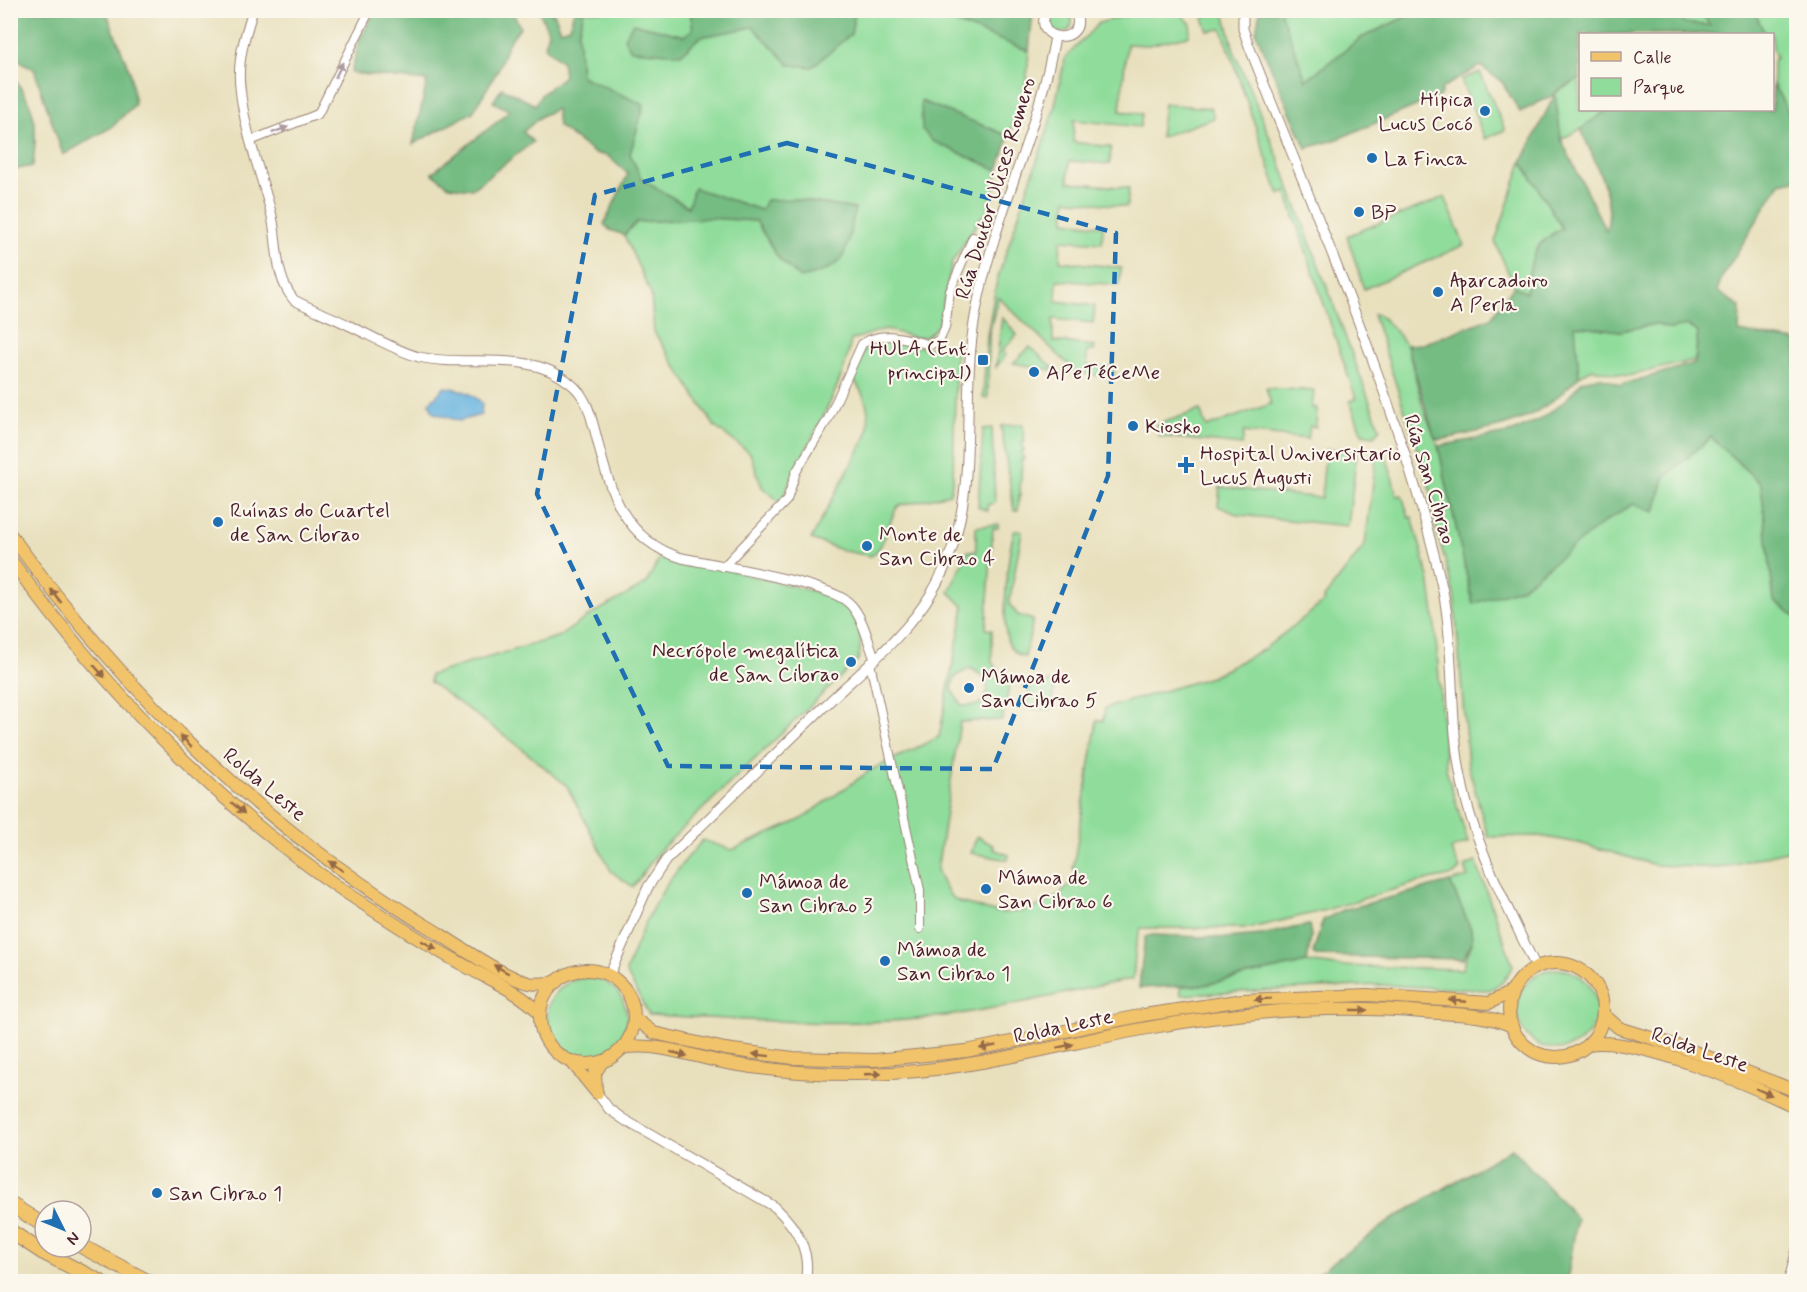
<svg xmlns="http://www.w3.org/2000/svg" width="1807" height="1292" viewBox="0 0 1807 1292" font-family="Mynerve,sans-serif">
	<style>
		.green { fill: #90dd9b; stroke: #6d7e63; stroke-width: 1.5; fill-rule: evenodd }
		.forest { fill: #74bc83; stroke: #5f6e57; stroke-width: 1.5 }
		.water { fill: #67b4e0; stroke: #586a86; stroke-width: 1.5 }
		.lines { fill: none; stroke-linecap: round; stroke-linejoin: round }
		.minor-casing { stroke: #998074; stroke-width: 10 }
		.tertiary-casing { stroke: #998074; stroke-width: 11 }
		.primary-casing { stroke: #998074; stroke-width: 14 }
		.trunk-casing { stroke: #998074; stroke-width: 14 }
		.motorway-casing { stroke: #998074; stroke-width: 16 }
		.minor { stroke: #fff; stroke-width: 8 }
		.tertiary { stroke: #fff; stroke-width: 9 }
		.primary { stroke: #f1c36a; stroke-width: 12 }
		.trunk { stroke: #f1c36a; stroke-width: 12 }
		.motorway { stroke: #f1c36a; stroke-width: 14 }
		.oneway { fill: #ae9aa0 }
		.oneway2 { fill: #956947 }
		.marked { fill: none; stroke: #1f6fb2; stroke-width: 4.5; stroke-dasharray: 12 8; stroke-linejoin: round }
		.poi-dot { fill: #1f6fb2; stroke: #fbf7ec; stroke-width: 2 }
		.labels { text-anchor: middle; stroke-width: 4.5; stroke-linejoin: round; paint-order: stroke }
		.poi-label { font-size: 21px; fill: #4a1f2b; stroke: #fbf7ec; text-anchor: start }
		.street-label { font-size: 21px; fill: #4a1f2b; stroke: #fbf7ec }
	</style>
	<rect width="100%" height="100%" fill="#fbf7ec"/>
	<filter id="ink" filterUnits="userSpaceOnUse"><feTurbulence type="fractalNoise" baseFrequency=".0167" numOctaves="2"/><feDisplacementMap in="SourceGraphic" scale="12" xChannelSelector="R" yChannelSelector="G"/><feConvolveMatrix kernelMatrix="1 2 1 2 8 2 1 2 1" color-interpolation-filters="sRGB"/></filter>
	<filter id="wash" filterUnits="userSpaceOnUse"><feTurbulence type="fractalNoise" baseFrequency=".008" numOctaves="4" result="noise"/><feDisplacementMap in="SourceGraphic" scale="24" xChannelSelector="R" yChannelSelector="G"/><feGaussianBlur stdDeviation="1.35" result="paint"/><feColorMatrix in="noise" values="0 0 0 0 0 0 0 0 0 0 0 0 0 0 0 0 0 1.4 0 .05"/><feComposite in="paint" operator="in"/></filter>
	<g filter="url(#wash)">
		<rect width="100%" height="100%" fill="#e8e0bd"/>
		<g class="green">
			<path d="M924,10L1029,51L1026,85L1009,136L921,101L932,141L998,170L987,215L981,217L952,262L939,324L927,336L916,338L885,329L851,340C840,400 802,448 781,503L762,487L750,453L715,427L654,332L651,294L624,235L637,222L711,218L756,221L779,259L855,209L793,199L761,210L695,189L689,207L642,180L630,154L644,105L581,76L578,33L584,11H690L693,29L684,36L633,23L681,54L700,37L753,27L790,65L851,34L855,11Z"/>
			<polygon points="1144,11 1178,11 1191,24 1189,36 1148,45 1127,44 1120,111 1142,114 1140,127 1074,120 1073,142 1111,147 1110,164 1069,161 1068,182 1129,188 1127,207 1066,199 1065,221 1103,226 1102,243 1061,240 1060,261 1121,268 1119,285 1057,280 1056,301 1095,306 1093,323 1053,319 1053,341 1095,346 1094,351 1087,351 1087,365 1115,368 1114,378 1069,371 1069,365 998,297 989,334 988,398 983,398 987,336 997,280 1054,110 1065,58 1099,23"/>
			<polygon points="1201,11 1224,12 1234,51 1280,162 1377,421 1380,429 1374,436 1362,434 1350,401 1356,399 1286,192 1279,195 1222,29 1208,31 1203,18 1210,15 1208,12 1202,15"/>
			<polygon points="1279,11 1280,10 1418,11 1361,38 1306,80"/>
			<polygon points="1677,11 1699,11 1711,25 1684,24"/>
			<polygon points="1754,11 1787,11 1796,19 1796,126 1773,84 1773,61 1776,57 1773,49 1772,34 1765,34"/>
			<circle cx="1061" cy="22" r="11"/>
			<polygon points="1480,72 1505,130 1485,139 1461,80"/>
			<polygon points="1580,78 1580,110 1607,110 1581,129 1561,139 1555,93"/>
			<polygon points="1164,104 1211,108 1214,118 1160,137"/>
			<path d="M1522,162L1562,228C1529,246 1532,258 1526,293L1514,286L1495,242Z"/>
			<polygon points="1445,197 1464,245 1364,289 1347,236"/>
			<polygon points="1373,314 1379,315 1391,326 1407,345 1423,407 1438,446 1473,604 1633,504 1655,512 1664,478 1711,437 1761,484 1774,601 1796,616 1796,853 1785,851 1719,868 1655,865 1579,843 1539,836 1488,837 1468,765 1454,594 1432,512 1437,510"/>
			<polygon points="1002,317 1017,335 1002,351 1006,355 996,367"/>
			<polygon points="1656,324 1671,329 1687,325 1698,332 1695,360 1627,376 1593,369 1579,376 1574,325 1620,331"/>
			<path d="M886,340C908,342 928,353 950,346L956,351L953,478L950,494L898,506C888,520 886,547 871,556L844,551L811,539L867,435C872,411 865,394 851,376L866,347Z"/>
			<polygon points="1030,347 1057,371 1013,363"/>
			<polygon points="1266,388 1314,391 1312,408 1317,408 1316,427 1310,426 1308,439 1244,432 1242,445 1159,436 1156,425 1200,410 1206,427 1271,404"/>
			<path d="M1022,424L1025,433L1023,434L1025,442L1022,443L1024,451L1021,452L1024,459L1021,460L1023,468L1021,469C1023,480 1018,484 1021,495L1019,496L1018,510L1014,511L1001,426Z"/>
			<polygon points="992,428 995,503 987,505 988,511 978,507 983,429"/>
			<polygon points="1326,449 1357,452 1348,526 1239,515 1218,506 1220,487 1321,498"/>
			<path d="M1382,450H1385L1397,496L1402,495L1409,518L1412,517L1429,578L1434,614L1446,769L1468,843L1451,849L1460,869L1454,875L1415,883L1326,910L1251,928H1141L1136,945L1133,979C1065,992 987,1013 918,1019C829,1027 738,1019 649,1015L626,972C646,914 661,886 703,840L732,850L800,820L871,770L939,737L964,607L949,592L968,551L976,552V527L998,524V528H993L986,629L992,630V663L1010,683L1002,720L960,722L937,870C941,879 945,891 953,898C958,903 967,904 974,906C981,908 989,911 996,912C1026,916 1066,899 1078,871L1073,869L1097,720L1103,721L1105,708L1211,677L1264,649L1325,601L1324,598L1365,545L1377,452L1380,456L1383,455ZM970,668C987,676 994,692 978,705L963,706C956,697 947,690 956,676Z"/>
			<path d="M1018,530L1022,531L1009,604L1018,615L1033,620L1025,657C1016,655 1011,650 1008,642C1001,623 1008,552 1014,532Z"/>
			<path d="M664,555C710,566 757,576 803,589C815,592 832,594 842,602C860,615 864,640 858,660L659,851L633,887L611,871L567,786L515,743L430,682V675L560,636L589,616L646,584L658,561Z"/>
			<polygon points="1031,680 1055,683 1051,710 1026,709"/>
			<polygon points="977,836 994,846 993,849 1009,855 1008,860 971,853"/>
			<polygon points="1476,862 1513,966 1502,983 1489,990 1379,985 1181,995 1180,986 1204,985 1307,962 1336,966 1462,969 1472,943 1471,929 1450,882 1468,877 1465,866"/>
			<circle cx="1557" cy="1009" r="40"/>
			<circle cx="587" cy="1018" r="40"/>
		</g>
		<g class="forest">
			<path d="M1677,10L1684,24L1710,25L1699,11H1754L1765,34H1580V78L1555,93L1561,139L1606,231C1617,198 1593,160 1581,129L1607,110H1772L1773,84L1796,126V180L1780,183L1722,277L1717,291L1740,307L1739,332L1796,341V617L1774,601L1761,484L1711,437L1664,478L1655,512L1633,504L1603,523L1521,588L1473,604L1438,446L1513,432L1541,419L1565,401L1582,381L1600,377L1621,385L1695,363L1698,332L1687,325L1671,329L1655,324L1620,331L1575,325L1579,376C1533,426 1502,426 1439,440L1434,436L1407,345L1423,344L1491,318L1514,286L1526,293C1533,256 1528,248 1562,228L1522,162L1555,94L1520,112L1502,82L1480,66L1442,88L1440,96L1335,140L1306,148L1256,33L1260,11H1280L1306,80L1361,38L1418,11Z"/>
			<polygon points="10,11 106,11 130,72 135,104 112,127 63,155 34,69 11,56"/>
			<polygon points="375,11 512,11 520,27 507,45 498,70 473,112 413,144 427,81 351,73 359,41"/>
			<path d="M539,11L554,13L561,30L569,27L574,11H584L578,33L581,76L644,105L630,154L642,180L688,207L694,188L761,210L766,200L793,199L855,209C845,254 850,267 800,278L779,259L756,221L711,218L637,222L624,235L610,230L604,224L628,174L608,156L594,153L558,126L556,109L541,116L523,132L533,142L472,189L449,186L432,173L502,118L509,110L493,102L502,88L535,105L541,95L564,76L562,62L545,47L548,31Z"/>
			<polygon points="690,11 690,10 855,11 851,34 812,67 790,65 753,27 700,37 681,54 631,50 624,38 633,23 684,36 693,29"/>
			<polygon points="924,11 1033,11 1029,51"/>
			<path d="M11,75C38,107 37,126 33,166L11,170Z"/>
			<polygon points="921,101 1009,136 998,170 932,141 922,129"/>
			<polygon points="1450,882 1471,929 1472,942 1463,959 1315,956 1313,953 1323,920 1343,910"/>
			<polygon points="1309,925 1311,936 1307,962 1204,985 1139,988 1145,937 1152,935 1227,938 1261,935"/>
			<polygon points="1512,1148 1577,1219 1567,1281 1307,1281 1393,1219"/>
		</g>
		<path class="water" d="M445,387C461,389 470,392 482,403L481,415L459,421L434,413L429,403Z"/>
	</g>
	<g filter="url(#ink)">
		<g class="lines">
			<defs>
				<g id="minor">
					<polyline points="250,141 318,114 370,10"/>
					<path d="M723,567L787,500L796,472L828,419L862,344C882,329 908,339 930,345L940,339L945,328L950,291L973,237"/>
					<polyline points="870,663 920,890 920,929"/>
					<polyline points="1788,1282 1796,1251"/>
				</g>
				<g id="tertiary">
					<path d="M253,10C245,35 237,61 240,87C244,130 260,171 271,212C279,242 273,275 294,300C311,309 330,316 348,325C370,335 394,350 419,357C466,368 528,348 570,383C588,397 591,417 597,439C610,493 625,541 682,558C715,565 831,583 850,604C863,617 868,642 875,659"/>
					<path d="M1047,10C1029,46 1093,45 1074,10"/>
					<path d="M1243,10V29L1249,46C1312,206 1382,365 1428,531C1434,554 1441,579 1445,602C1455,663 1449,726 1463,787C1475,845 1510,913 1536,967"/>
					<path d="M609,976L648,887L666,860C721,806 776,753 831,700C866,667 907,634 932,592C985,504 958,412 975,317C992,220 1038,133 1055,37"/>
					<path d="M597,1093L609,1109L623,1119L775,1207C796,1227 812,1251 805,1282"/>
				</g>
				<g id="primary">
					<polyline points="571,1061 597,1093"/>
					<polyline points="596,1089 595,1073 602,1062"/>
				</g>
				<g id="trunk">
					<path d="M10,534C128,697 265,829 438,933C460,947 504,977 529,983C537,985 547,983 556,982"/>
					<path d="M10,559C103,687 214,802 344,891C382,916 420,941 460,963C487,979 518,990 540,1013"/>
					<circle cx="1556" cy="1010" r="47"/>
					<circle cx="587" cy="1017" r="47"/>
					<polyline points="1603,1014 1619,1028 1687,1049 1796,1091"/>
					<polyline points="634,1018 654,1033 725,1049 793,1058 875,1060 966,1051 1144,1015 1243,1000 1367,995 1489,1003 1513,991"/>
					<path d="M1588,1044C1636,1036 1751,1085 1796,1107"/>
					<path d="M622,1048C658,1041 698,1059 733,1064C786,1073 838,1076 892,1073C977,1068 1059,1045 1142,1029C1234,1012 1330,1004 1423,1012C1451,1014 1486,1013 1512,1026"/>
				</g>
				<g id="motorway">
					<polyline points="10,1204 45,1226"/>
					<polyline points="10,1231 42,1252 101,1282"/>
					<polyline points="81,1246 149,1282"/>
				</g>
			</defs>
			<use href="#minor" class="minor-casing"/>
			<use href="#tertiary" class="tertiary-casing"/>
			<use href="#primary" class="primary-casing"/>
			<use href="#trunk" class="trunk-casing"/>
			<use href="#motorway" class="motorway-casing"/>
			<use href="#minor" class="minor"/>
			<use href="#tertiary" class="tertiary"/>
			<use href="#primary" class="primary"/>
			<use href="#trunk" class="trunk"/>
			<use href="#motorway" class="motorway"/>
		</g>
		<defs><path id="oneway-solid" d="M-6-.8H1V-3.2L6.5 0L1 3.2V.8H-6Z" transform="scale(1.5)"/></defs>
		<g class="oneway">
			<use href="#oneway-solid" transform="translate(339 70) rotate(-64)"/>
			<use href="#oneway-solid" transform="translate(280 130) rotate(-21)"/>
		</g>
		<g class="oneway2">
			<use href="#oneway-solid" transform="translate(56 596) rotate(-128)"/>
			<use href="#oneway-solid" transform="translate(99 671) rotate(49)"/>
			<use href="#oneway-solid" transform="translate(186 741) rotate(-136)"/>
			<use href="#oneway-solid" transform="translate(238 808) rotate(41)"/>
			<use href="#oneway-solid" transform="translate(336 866) rotate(-145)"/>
			<use href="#oneway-solid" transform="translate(429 945) rotate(30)"/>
			<use href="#oneway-solid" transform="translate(501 969) rotate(-150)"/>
			<use href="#oneway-solid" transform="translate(1263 999) rotate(176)"/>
			<use href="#oneway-solid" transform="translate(1458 1001) rotate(-175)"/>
			<use href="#oneway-solid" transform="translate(1359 1010)"/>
			<use href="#oneway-solid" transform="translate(1065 1046) rotate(-12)"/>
			<use href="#oneway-solid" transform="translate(988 1047) rotate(170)"/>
			<use href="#oneway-solid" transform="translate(679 1054) rotate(14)"/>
			<use href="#oneway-solid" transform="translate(761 1055) rotate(-173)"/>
			<use href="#oneway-solid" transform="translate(873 1074) rotate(-2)"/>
			<use href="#oneway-solid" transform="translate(1764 1092) rotate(23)"/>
		</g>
	</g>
	<path class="marked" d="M787,143L1116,233L1108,476L993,769L668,766L537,494L595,195Z"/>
	<g class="poi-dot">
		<circle cx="1485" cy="111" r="6"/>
		<circle cx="1372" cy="158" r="6"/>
		<circle cx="1359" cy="212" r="6"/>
		<circle cx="1438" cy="292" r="6"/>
		<rect x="977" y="354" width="12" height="12" rx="3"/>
		<circle cx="1034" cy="372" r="6"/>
		<circle cx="1133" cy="426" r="6"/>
		<path d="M1183 456h6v6h6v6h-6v6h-6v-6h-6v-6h6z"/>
		<circle cx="218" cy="522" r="6"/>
		<circle cx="867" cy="546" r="6"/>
		<circle cx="851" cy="662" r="6"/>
		<circle cx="969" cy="688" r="6"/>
		<circle cx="986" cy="889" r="6"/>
		<circle cx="747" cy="893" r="6"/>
		<circle cx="885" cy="961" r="6"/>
		<circle cx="157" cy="1193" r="6"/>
	</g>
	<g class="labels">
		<g class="poi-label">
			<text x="1473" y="106" text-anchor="end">Hípica<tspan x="1473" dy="24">Lucus Cocó</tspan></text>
			<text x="1384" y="165">La Finca</text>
			<text x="1371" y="219">BP</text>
			<text x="1450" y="287">Aparcadoiro<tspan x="1450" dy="24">A Perla</tspan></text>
			<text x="971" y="355" text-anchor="end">HULA (Ent.<tspan x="971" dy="24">principal)</tspan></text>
			<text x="1046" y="379">APeTéCeMe</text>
			<text x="1145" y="433">Kiosko</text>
			<text x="1200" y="460">Hospital Universitario<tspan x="1200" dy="24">Lucus Augusti</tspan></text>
			<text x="230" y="517">Ruínas do Cuartel<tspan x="230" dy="24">de San Cibrao</tspan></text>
			<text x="879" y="541">Monte de<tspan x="879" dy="24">San Cibrao 4</tspan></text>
			<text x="839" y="657" text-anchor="end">Necrópole megalítica<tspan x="839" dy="24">de San Cibrao</tspan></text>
			<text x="981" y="683">Mámoa de<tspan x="981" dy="24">San Cibrao 5</tspan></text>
			<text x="998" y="884">Mámoa de<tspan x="998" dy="24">San Cibrao 6</tspan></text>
			<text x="759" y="888">Mámoa de<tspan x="759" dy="24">San Cibrao 3</tspan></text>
			<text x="897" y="956">Mámoa de<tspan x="897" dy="24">San Cibrao 1</tspan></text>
			<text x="169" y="1200">San Cibrao 1</text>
		</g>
		<g class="street-label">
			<text transform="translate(995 188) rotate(-73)" y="7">Rúa Doutor Ulises Romero</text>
			<text transform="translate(1430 479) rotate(73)" y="7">Rúa San Cibrao</text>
			<text transform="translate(265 784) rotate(40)" y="7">Rolda Leste</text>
			<text transform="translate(1063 1026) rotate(-12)" y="7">Rolda Leste</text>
			<text transform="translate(1700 1049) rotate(19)" y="7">Rolda Leste</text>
		</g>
	</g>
	<rect width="1807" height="1292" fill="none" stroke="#fbf7ec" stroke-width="36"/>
	<rect x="1579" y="33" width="195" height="78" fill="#fbf7ec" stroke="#b4a19f" stroke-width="1.5"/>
	<rect x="1591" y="52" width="30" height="9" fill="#f1c36a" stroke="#b4a19f" stroke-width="1.5"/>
	<text x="1633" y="63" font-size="18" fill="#4a1f2b">Calle</text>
	<rect x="1591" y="78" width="30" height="18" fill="#90dd9b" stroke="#b4a19f" stroke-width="1.5"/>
	<text x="1633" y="93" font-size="18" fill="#4a1f2b">Parque</text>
	<g transform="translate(63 1229) rotate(133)"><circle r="28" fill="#fbf7ec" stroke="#b4a19f" stroke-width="1.5"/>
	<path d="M0-4.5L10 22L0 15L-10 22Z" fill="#1f6fb2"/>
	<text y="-9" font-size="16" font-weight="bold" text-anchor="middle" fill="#4a1f2b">N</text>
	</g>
</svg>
